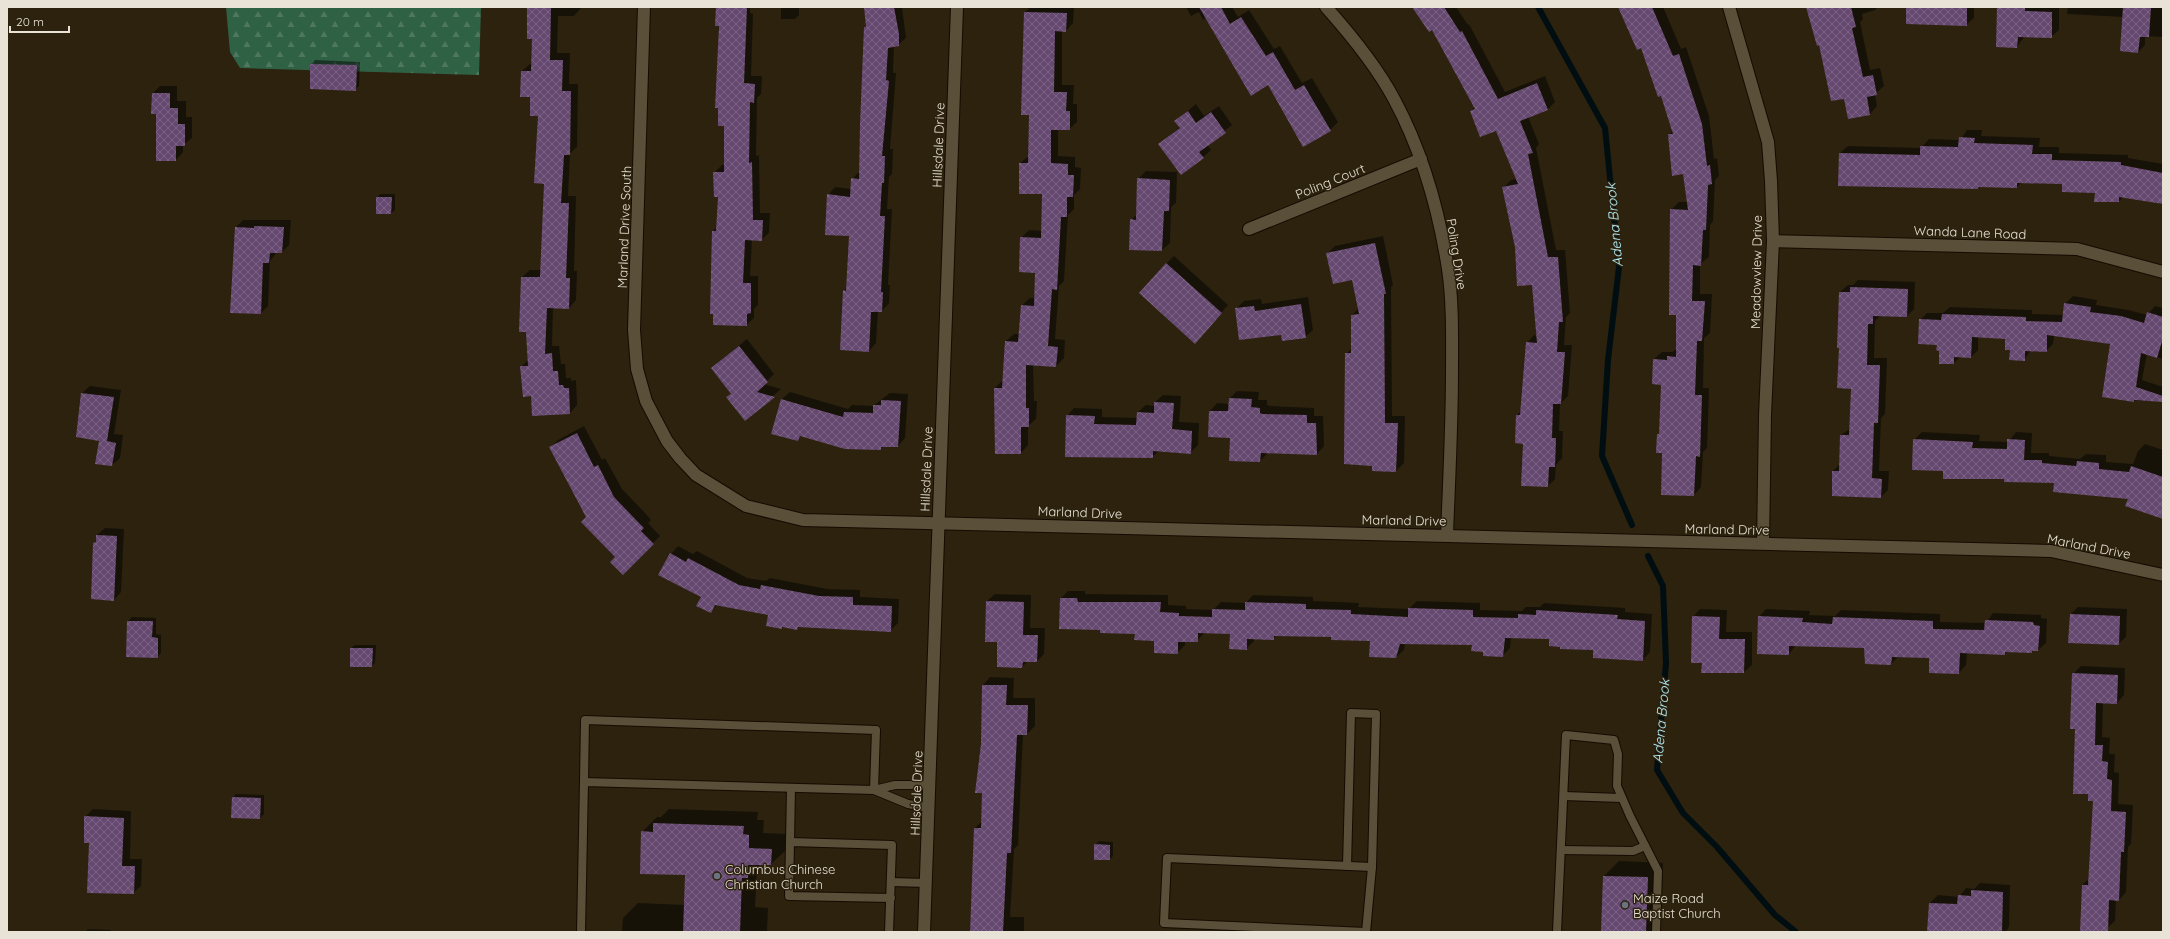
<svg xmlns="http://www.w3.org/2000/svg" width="2170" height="939" viewBox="0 0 2170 939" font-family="Quicksand,sans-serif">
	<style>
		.forest { fill: url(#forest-firs) }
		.shadow { fill: #0007 }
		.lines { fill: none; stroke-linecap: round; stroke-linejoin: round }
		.stream { stroke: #000e12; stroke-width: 6 }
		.building { fill: url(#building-cross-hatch) }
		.lane-casing { stroke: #150b00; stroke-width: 10 }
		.street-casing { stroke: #150b00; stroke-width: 14 }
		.lane { stroke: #5a4f39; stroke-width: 8 }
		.street { stroke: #5a4f39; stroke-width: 12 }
		.worship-dot { fill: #6b7280; stroke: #2c220e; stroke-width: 1.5 }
		.labels { text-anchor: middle; stroke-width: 3; stroke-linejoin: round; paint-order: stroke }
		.street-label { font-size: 13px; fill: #e9e2d6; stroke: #2c220e }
		.poi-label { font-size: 13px; fill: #e9e2d6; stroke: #2c220e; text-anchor: start }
		.water-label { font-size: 14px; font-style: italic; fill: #b2ecf8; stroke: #2c220e }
	</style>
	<defs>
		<pattern id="forest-firs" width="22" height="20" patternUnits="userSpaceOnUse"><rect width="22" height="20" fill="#2f6145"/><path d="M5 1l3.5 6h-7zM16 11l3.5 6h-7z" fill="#4d775f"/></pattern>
		<pattern id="building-cross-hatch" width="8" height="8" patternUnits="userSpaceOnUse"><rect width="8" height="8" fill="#664970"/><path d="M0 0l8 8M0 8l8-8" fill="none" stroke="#7c6384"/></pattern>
	</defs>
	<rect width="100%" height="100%" fill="#2c220e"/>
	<polygon class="forest" points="226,7 481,7 479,75 240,68 230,52"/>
	<g class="shadow">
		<polygon points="528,7 582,7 574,16 558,16 557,53 570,53 569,84 578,84 577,147 570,153 568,196 576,196 574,271 577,271 576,300 569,308 553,307 552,346 559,346 561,364 565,364 566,378 571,378 571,381 576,380 577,405 570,413 521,367 529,359 522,277 530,270 541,270 545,183 539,116 522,71 530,64 532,64 533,38"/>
		<polygon points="717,7 750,7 750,13 753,14 751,76 762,76 761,94 757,98 756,156 759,155 760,213 770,213 769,233 761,240 752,240 750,276 758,276 758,305 754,309 754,318 746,325 712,232 717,227 719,196 714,173 722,165 725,165 725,125"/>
		<polygon points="781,7 799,7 799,15 795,19 781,19"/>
		<polygon points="865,7 902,7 906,38 898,45 894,46 893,73 896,73 890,149 893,149 892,174 889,177 887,209 892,209 888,285 890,285 889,303 882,311 878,311 876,343 869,351 844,291 847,287 850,235 828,195 835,187 851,189 852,179 860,171 865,27 867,25"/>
		<polygon points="1030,7 1074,7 1073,23 1066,31 1062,30 1062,85 1074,85 1073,104 1077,104 1077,122 1069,129 1058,129 1058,156 1075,157 1075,167 1081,168 1080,189 1074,195 1074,209 1068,215 1064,281 1059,286 1055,339 1065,340 1064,358 1056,366 1033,364 1034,401 1037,401 1036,419 1028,426 1028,445 1021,453 995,388 1003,380 1006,341 1014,334 1020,334 1022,305 1030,298 1035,298 1036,272 1021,238 1029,230 1042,231 1043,193 1020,163 1029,156 1030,114 1025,12"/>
		<polygon points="1186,7 1232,7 1238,17 1249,10 1274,49 1280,46 1302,83 1312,78 1338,122 1330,130 1269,84 1206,18 1203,20 1199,12 1191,16"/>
		<polygon points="1414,7 1456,7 1468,25 1469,24 1505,92 1545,76 1555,102 1548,109 1528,117 1539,144 1536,148 1556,250 1565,250 1570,313 1566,317 1564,345 1572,345 1568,396 1560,404 1559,431 1563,431 1562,458 1556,465 1555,479 1548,486 1524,443 1517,415 1521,411 1527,343 1534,335 1537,336 1533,284 1516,247 1503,188 1511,180 1517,179 1497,130 1471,111 1475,107 1433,28"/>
		<polygon points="1619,7 1663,7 1681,49 1686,47 1709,116 1714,159 1717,158 1719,176 1715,180 1713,221 1710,225 1709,257 1700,264 1700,294 1712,294 1710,333 1704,338 1703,388 1709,388 1707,448 1703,452 1701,487 1694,495 1663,452 1658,435 1661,432 1662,384 1654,359 1662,352 1672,352 1677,349 1678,314 1671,210 1679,202 1688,202 1684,173 1669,135 1673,130 1662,94 1642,47"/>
		<polygon points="1807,7 1878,7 1875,10 1862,14 1863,19 1860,22 1870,70 1880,68 1884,86 1875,94 1877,106 1870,114 1849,118 1844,98 1819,44"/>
		<polygon points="1907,7 1974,7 1974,18 1966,25"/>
		<polygon points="1998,7 2059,7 2059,30 2051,37 2024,37 2017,47"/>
		<polygon points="2068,7 2163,7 2163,37 2145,36 2145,45 2138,52 2124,17 2067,14"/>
		<polygon points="315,60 360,62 359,86 355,90 311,88 311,64"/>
		<polygon points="160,86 177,86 177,101 186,101 186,117 192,117 192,138 183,145 183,152 176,160 153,93"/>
		<polygon points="1196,104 1204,116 1219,106 1232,125 1207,145 1211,150 1203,157 1160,144 1180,127 1176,121"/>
		<polygon points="1967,130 1982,130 1981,136 2040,138 2039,147 2059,147 2059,153 2128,155 2128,158 2163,164 2163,203 2124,197 2119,201 2063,183 2022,182 2017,187 1840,153 1848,146 1921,148 1929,139 1960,140"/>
		<polygon points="1146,171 1177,172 1176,203 1171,207 1170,243 1162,250 1131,220 1137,214 1138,179"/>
		<polygon points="381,194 395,194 395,210 391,213 377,197"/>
		<polygon points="243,220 291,220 289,245 282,252 277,252 270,261 268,306 261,313 236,227"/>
		<polygon points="1383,236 1393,285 1391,287 1392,416 1405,416 1404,463 1396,471 1373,470 1346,354 1352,348 1352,315 1359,308 1353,279 1328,253 1335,246"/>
		<polygon points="1174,256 1228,305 1202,335 1166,264"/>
		<polygon points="1858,280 1915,282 1914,309 1907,316 1880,316 1875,321 1874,358 1887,358 1885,414 1881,418 1879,471 1889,471 1888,490 1881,497 1833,471 1840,464 1841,435 1851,428 1852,388 1840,292 1848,285 1853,285"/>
		<polygon points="2073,296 2097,300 2096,305 2128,310 2147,315 2155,306 2163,308 2163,359 2147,354 2142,380 2163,387 2163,401 2133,401 2111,343 2054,335 2053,344 2046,351 2031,350 2024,360 2011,349 2006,338 1978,336 1978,350 1971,357 1960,357 1954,363 1940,350 1920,320 1927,313 1943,313 1950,307 2032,310 2032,314 2064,315 2065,304"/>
		<polygon points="1308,297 1313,330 1305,337 1282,334 1236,309 1244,301 1261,299 1262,304"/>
		<polygon points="747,339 774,374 764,384 781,389 745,420 728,397 732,393 712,368"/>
		<polygon points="90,386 121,390 114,434 123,435 120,458 112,465 100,440 82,393"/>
		<polygon points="1237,391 1259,392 1258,400 1267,400 1267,405 1270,406 1314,408 1314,416 1323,416 1324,446 1317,454 1268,453 1260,461 1231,437 1210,411 1217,403 1230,404 1230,398"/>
		<polygon points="790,392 848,409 852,405 873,406 890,393 908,394 905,438 898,446 884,446 880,449 802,435 797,440 773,433 782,399"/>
		<polygon points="1163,395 1181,396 1179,422 1199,423 1198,445 1190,453 1159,451 1152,457 1067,416 1074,408 1102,409 1102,417 1138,418 1138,412 1146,405 1155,406 1155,402"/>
		<polygon points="584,426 602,460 605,458 622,489 645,513 651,520 648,523 660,536 623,573 616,557 587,517 551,447 558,440"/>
		<polygon points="1922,432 1980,435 1979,441 2008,442 2016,432 2032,433 2031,453 2049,453 2049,456 2080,459 2086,454 2106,455 2106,462 2133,464 2138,451 2145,444 2163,450 2163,518 2129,499 2055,482 2005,478 1944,470 1914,440"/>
		<polygon points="105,528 124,529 121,592 114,600 94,543 97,540 97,535"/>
		<polygon points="678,546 693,554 697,551 747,578 766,581 770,578 827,589 860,590 860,597 899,599 898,623 890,631 800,626 797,629 784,627 782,628 769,614 718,604 710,612 671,554"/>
		<polygon points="1068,591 1085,591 1085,594 1168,595 1168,605 1186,606 1186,609 1213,610 1221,602 1246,603 1253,595 1313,597 1313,601 1359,603 1358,607 1409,609 1417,601 1480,603 1480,610 1522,611 1526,607 1540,607 1544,603 1625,608 1625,612 1652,614 1650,652 1643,660 1594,649 1561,646 1550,638 1511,637 1510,648 1502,656 1484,651 1473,644 1405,643 1404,650 1396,657 1371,640 1332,636 1277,635 1273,639 1254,638 1254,641 1246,649 1231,633 1205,632 1197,641 1185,641 1185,645 1177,653 1155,640 1136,633 1101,629 1061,598"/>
		<polygon points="995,594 1031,595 1030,628 1045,628 1044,654 1037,661 1028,661 1022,667 998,641 987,601"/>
		<polygon points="2078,607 2127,609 2126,637 2118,644 2071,614"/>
		<polygon points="1700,609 1727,610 1726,632 1752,632 1752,665 1744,672 1703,662 1693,617"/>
		<polygon points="1766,609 1810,611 1809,615 1835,616 1841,610 1940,614 1940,622 1986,623 1993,613 2041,615 2041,618 2047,619 2046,643 2038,650 2031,652 2008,651 2004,654 1967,652 1966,665 1959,673 1930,657 1899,656 1891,664 1865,647 1796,645 1789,654 1759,617"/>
		<polygon points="132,617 156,618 156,634 161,635 161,653 157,657 127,656 128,621"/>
		<polygon points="355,645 376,645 375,663 372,666 351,648"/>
		<polygon points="2081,666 2125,668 2124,695 2117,703 2103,702 2102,737 2110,738 2109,754 2115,754 2114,772 2119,773 2118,804 2133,805 2131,844 2128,847 2126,892 2119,900 2116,900 2115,921 2107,928 2082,885 2090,878 2094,800 2089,793 2076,728 2073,674"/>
		<polygon points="990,677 1014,678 1013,698 1035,698 1035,726 1027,734 1023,734 1018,845 1014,849 1010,917 1024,917 1024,932 970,932 975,828 982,821 983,685"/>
		<polygon points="236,794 264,795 264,814 260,818 233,797"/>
		<polygon points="93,809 131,811 130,859 142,859 141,886 133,893 90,842 85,817"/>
		<polygon points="669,809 758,812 757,820 764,820 763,833 786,834 786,850 771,864 760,864 757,868 755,907 768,908 767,932 622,932 623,918 638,903 685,905 687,874 642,832 657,817 661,817"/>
		<polygon points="1099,841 1113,842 1113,856 1110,859 1095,845"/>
		<polygon points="1619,861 1663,863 1660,932 1602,932 1604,876"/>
		<polygon points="1980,883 2010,885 2009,926 2006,932 1928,932 1930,903 1938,895 1959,897 1966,888 1974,889"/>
		<polygon points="88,929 111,930 111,932 85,932"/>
	</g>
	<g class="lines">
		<g class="stream">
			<polyline points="1538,7 1605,128 1619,267 1608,360 1602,456 1632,525"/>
			<polyline points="1648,556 1663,586 1666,663 1657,770 1683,813 1717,847 1775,915 1796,932"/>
		</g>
	</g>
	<g class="building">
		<polygon points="527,7 551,7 550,60 563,60 562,91 571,91 570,155 564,155 561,203 569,203 566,278 570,278 569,309 547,308 545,354 552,353 553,371 558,371 559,385 563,385 564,388 569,388 570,414 532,416 531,396 523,397 520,366 528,366 526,332 519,332 521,277 540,277 544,184 534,183 538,116 530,116 530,97 520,97 521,71 531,71 532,39 527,39"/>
		<polygon points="716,7 747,7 744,83 755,84 754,103 750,102 749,163 752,162 753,220 763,220 762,241 745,240 743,283 751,283 751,313 747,314 747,326 713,325 713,314 710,314 712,231 716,231 718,197 714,197 713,172 724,172 724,126 718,126 718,108 715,108 719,26 715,26"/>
		<polygon points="864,7 894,7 899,34 899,46 888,48 886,80 889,81 882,156 885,156 884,183 882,183 880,216 885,216 881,292 883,292 882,312 871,312 869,352 840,350 843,290 846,291 849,236 825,235 827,194 850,197 851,178 859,179 860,125 864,27 866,27"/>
		<polygon points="1199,7 1221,7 1230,24 1241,17 1266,56 1273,52 1295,90 1304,85 1331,131 1303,147 1268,85 1251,96"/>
		<polygon points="1412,7 1444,7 1460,32 1462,31 1498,99 1537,83 1548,110 1520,121 1533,153 1528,154 1548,257 1558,257 1563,322 1559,322 1557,352 1565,352 1561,404 1553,404 1552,438 1556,438 1555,467 1549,467 1548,487 1521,486 1523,444 1515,443 1516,415 1520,415 1526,342 1537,343 1532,285 1517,286 1515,247 1502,187 1518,184 1496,131 1480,137 1470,111 1475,109 1432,30 1429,32"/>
		<polygon points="1618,7 1652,7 1673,56 1679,54 1702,124 1707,166 1710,165 1712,184 1708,185 1706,230 1703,230 1701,266 1693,265 1692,301 1705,301 1702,341 1697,341 1695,395 1702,395 1700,457 1696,456 1694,496 1661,495 1662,453 1656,453 1657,434 1659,434 1661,385 1652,384 1653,359 1667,360 1667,356 1676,357 1676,315 1669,315 1670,209 1688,210 1683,174 1672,176 1668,134 1673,134 1661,96 1658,97 1641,48 1637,50"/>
		<polygon points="1806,7 1851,7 1856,27 1852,28 1863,77 1873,75 1877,95 1867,97 1870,115 1848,119 1844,99 1831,101 1819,45 1817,46"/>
		<polygon points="1906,7 1967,7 1967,26 1906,24"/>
		<polygon points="1997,7 2025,7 2025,11 2052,12 2052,38 2018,37 2017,48 1996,47"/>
		<polygon points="2123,7 2151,7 2149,37 2140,37 2138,53 2120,51"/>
		<polygon points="1024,12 1067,13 1066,32 1055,31 1054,92 1067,92 1066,111 1070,111 1070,130 1051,130 1051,163 1068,164 1068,175 1074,175 1073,197 1067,197 1067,217 1061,217 1057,290 1052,289 1048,346 1058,347 1056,367 1026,365 1026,408 1029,408 1029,427 1021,427 1021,454 995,454 994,388 1002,388 1005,341 1018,342 1021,305 1034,306 1035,273 1019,272 1020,237 1041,238 1042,194 1019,194 1019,163 1028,163 1029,115 1021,115"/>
		<polygon points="310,64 357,65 356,91 310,89"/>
		<polygon points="152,93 170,93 170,108 178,108 178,124 185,124 185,146 176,146 176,161 156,161 156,114 151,114"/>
		<polygon points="1188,111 1196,123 1211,112 1226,133 1199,152 1204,158 1181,175 1158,144 1180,128 1174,121"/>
		<polygon points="1959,137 1975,138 1974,143 2033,145 2032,154 2052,154 2052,160 2121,162 2121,165 2163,173 2163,204 2119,197 2119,202 2094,202 2095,193 2062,192 2062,184 2017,183 2017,188 1978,187 1978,189 1838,186 1839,153 1920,155 1920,146 1958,147"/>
		<polygon points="1137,178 1170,180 1169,211 1164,211 1162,251 1129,250 1130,219 1136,220"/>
		<polygon points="376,197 392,197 391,214 376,214"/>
		<polygon points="254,226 284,227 282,253 270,253 269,263 263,263 261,314 230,313 235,227 254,228"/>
		<polygon points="1375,243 1386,294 1384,294 1385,423 1398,423 1396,472 1372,471 1372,466 1344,464 1345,353 1351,353 1351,315 1359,314 1352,280 1333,284 1326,253"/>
		<polygon points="1166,263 1222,313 1195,344 1139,293"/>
		<polygon points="1850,287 1908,289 1907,317 1873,316 1873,324 1868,324 1867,365 1880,365 1878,423 1874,423 1872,478 1882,479 1881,498 1832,496 1832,471 1839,471 1840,435 1849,435 1851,389 1837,388 1839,348 1837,348 1839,292 1850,292"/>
		<polygon points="2064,303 2091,307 2090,312 2121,316 2144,323 2147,312 2163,317 2163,338 2157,358 2141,353 2136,387 2163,396 2163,402 2134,400 2134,402 2102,397 2110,344 2047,335 2047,352 2025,351 2025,361 2009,360 2010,350 2005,350 2005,339 1972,337 1971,358 1954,357 1954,364 1939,364 1939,351 1936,350 1937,345 1918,344 1919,319 1941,320 1942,314 2026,317 2026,321 2062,322"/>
		<polygon points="1301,304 1306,338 1282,341 1281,335 1239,340 1235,308 1254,306 1255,311"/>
		<polygon points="739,346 768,382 757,392 775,397 745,421 726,397 731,394 711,368"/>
		<polygon points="81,393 114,397 107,441 116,443 112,466 95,464 99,441 76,437"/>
		<polygon points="1229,398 1252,399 1251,407 1260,408 1260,413 1262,414 1307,415 1307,423 1316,423 1317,455 1261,453 1260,462 1229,461 1230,438 1208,437 1209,411 1228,411"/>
		<polygon points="781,399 843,417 844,412 873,413 873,405 881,405 881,400 901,401 898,447 881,447 881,450 845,449 800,436 798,441 771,434"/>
		<polygon points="1154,402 1174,403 1172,429 1192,431 1191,454 1153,451 1153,458 1065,457 1066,415 1095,416 1094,424 1136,425 1137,412 1154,413"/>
		<polygon points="577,433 594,467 598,465 614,497 637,521 644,528 641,531 654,544 623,575 610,562 615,557 581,522 586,517 549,447"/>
		<polygon points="1913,439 1973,442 1972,448 2007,449 2007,439 2025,440 2024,460 2042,460 2042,463 2076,466 2077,461 2099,463 2099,469 2129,472 2131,466 2163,477 2163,519 2125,506 2128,499 2053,492 2054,483 2004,482 2004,479 1943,479 1943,471 1912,470"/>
		<polygon points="96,535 117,536 114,601 91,599 93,543 96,542"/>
		<polygon points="670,553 686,562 688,558 739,585 760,589 761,585 819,596 853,597 853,605 892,606 891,632 798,627 797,630 782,627 782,629 766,626 768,615 715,605 711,613 696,606 701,597 658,575"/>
		<polygon points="1060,598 1077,598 1078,602 1161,602 1160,612 1179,613 1179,616 1212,617 1212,609 1245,610 1245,602 1306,604 1306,609 1351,610 1351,614 1408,617 1408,608 1473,610 1473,617 1518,618 1518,614 1536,615 1536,610 1618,615 1617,619 1645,621 1643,661 1593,658 1593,650 1560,649 1560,647 1549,646 1549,639 1505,638 1503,657 1483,656 1483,652 1471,651 1472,645 1400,644 1396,658 1369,657 1370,641 1331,640 1331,637 1274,636 1274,640 1247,639 1247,650 1229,649 1230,634 1198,633 1198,642 1178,642 1178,654 1154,653 1154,641 1134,640 1135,634 1100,633 1100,630 1059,629"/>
		<polygon points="986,601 1024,602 1023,635 1038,635 1037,662 1023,662 1022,668 997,667 997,642 985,642"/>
		<polygon points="2070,614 2120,616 2119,645 2068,643"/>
		<polygon points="1692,616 1720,617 1719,639 1745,639 1744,673 1701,673 1702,663 1691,663"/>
		<polygon points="1758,616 1803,618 1802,622 1832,624 1833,617 1933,621 1933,629 1984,630 1985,620 2033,622 2034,625 2040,626 2038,651 2032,651 2032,653 2005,652 2005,655 1960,653 1959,674 1929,673 1929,658 1892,657 1891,665 1865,664 1864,648 1789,646 1789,655 1757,654"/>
		<polygon points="127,621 153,621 152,637 158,638 158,658 126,657"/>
		<polygon points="350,648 373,648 372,667 350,667"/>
		<polygon points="2072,673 2118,675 2117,704 2096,703 2095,745 2103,745 2102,761 2108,762 2107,779 2112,780 2111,811 2126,812 2124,852 2121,852 2119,901 2109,900 2108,932 2080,932 2082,885 2088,885 2093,801 2088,801 2088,794 2073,794 2075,729 2070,729"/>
		<polygon points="982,685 1007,685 1006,705 1028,705 1027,735 1017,735 1011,853 1007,853 1003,932 970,932 974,828 981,828 982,793 975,793 981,744"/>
		<polygon points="232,797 261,798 260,819 231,818"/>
		<polygon points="84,816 124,818 122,866 135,866 134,894 87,893 89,843 84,843"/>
		<polygon points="653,823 744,826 743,834 749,835 749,848 772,849 771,865 748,865 748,878 742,878 740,932 683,932 685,875 640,874 641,831 653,832"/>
		<polygon points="1094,844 1110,845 1110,860 1094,860"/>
		<polygon points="1603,876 1648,877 1646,932 1601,932"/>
		<polygon points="1971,890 2003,892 2002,932 1927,932 1929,903 1957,904 1958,895 1971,896"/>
	</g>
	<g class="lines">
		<defs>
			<g id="lane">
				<polyline points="584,782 585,720 876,730 874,790"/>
				<polyline points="874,790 908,804 929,808"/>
				<polyline points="1564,796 1621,798"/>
				<polyline points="790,842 791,788"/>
				<polyline points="1562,850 1633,851 1645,846"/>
				<polyline points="1347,866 1351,713 1376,714 1372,867 1366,932"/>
				<polyline points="891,882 926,883"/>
				<polyline points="581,932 584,782 874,790 895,785 930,785"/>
				<polyline points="889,932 892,845 790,842 789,896 891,898"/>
				<polyline points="1366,932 1164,923 1167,858 1372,867"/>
				<polyline points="1557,932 1566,735 1614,740 1618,754 1617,786 1630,816 1658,871 1656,932"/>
			</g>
			<g id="street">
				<polyline points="644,7 634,330 637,369 646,401 667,441 680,458 696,475 746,506 803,520 2051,551 2163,575"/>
				<path d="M1326,7C1350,34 1377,67 1394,99C1422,151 1439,211 1448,269C1453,303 1452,338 1452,372C1452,426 1449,481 1447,535"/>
				<polyline points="1729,7 1768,142 1771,181 1773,241 1765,415 1763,543"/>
				<polyline points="1249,229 1421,159"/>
				<polyline points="1773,241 2077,249 2163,272"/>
				<polyline points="924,932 957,7"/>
			</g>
		</defs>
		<use href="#lane" class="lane-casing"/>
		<use href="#street" class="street-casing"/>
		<use href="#lane" class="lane"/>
		<use href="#street" class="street"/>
	</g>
	<g class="worship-dot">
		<circle cx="717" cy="876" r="4"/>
		<circle cx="1625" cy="905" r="4"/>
	</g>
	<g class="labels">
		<g class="street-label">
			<text transform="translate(938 145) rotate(-88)" y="5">Hillsdale Drive</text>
			<text transform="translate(1330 181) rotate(-22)" y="5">Poling Court</text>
			<text transform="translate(624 227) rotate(-88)" y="5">Marland Drive South</text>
			<text transform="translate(1970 232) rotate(2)" y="5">Wanda Lane Road</text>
			<text transform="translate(1457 254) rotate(81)" y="5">Poling Drive</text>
			<text transform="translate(1756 272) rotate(-89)" y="5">Meadowview Drive</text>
			<text transform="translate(926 469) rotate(-88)" y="5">Hillsdale Drive</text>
			<text transform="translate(1080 512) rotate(2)" y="5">Marland Drive</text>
			<text transform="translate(1404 520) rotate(1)" y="5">Marland Drive</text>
			<text transform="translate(1727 529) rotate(1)" y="5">Marland Drive</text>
			<text transform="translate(2089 546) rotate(11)" y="5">Marland Drive</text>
			<text transform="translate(916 793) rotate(-88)" y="5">Hillsdale Drive</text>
		</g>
		<g class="poi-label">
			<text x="725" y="874">Columbus Chinese<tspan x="725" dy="15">Christian Church</tspan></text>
			<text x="1633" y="903">Maize Road<tspan x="1633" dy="15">Baptist Church</tspan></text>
		</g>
		<g class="water-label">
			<text transform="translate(1614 225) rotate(-95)" y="5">Adena Brook</text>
			<text transform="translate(1661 721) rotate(-85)" y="5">Adena Brook</text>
		</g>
	</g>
	<rect width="2170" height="939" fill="none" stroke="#e9e2d6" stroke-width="16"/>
	<path d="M10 26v6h59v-6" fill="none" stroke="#e9e2d6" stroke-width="2"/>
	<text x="16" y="26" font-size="12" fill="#e9e2d6" stroke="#2c220e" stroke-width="3" paint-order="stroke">20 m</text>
</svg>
